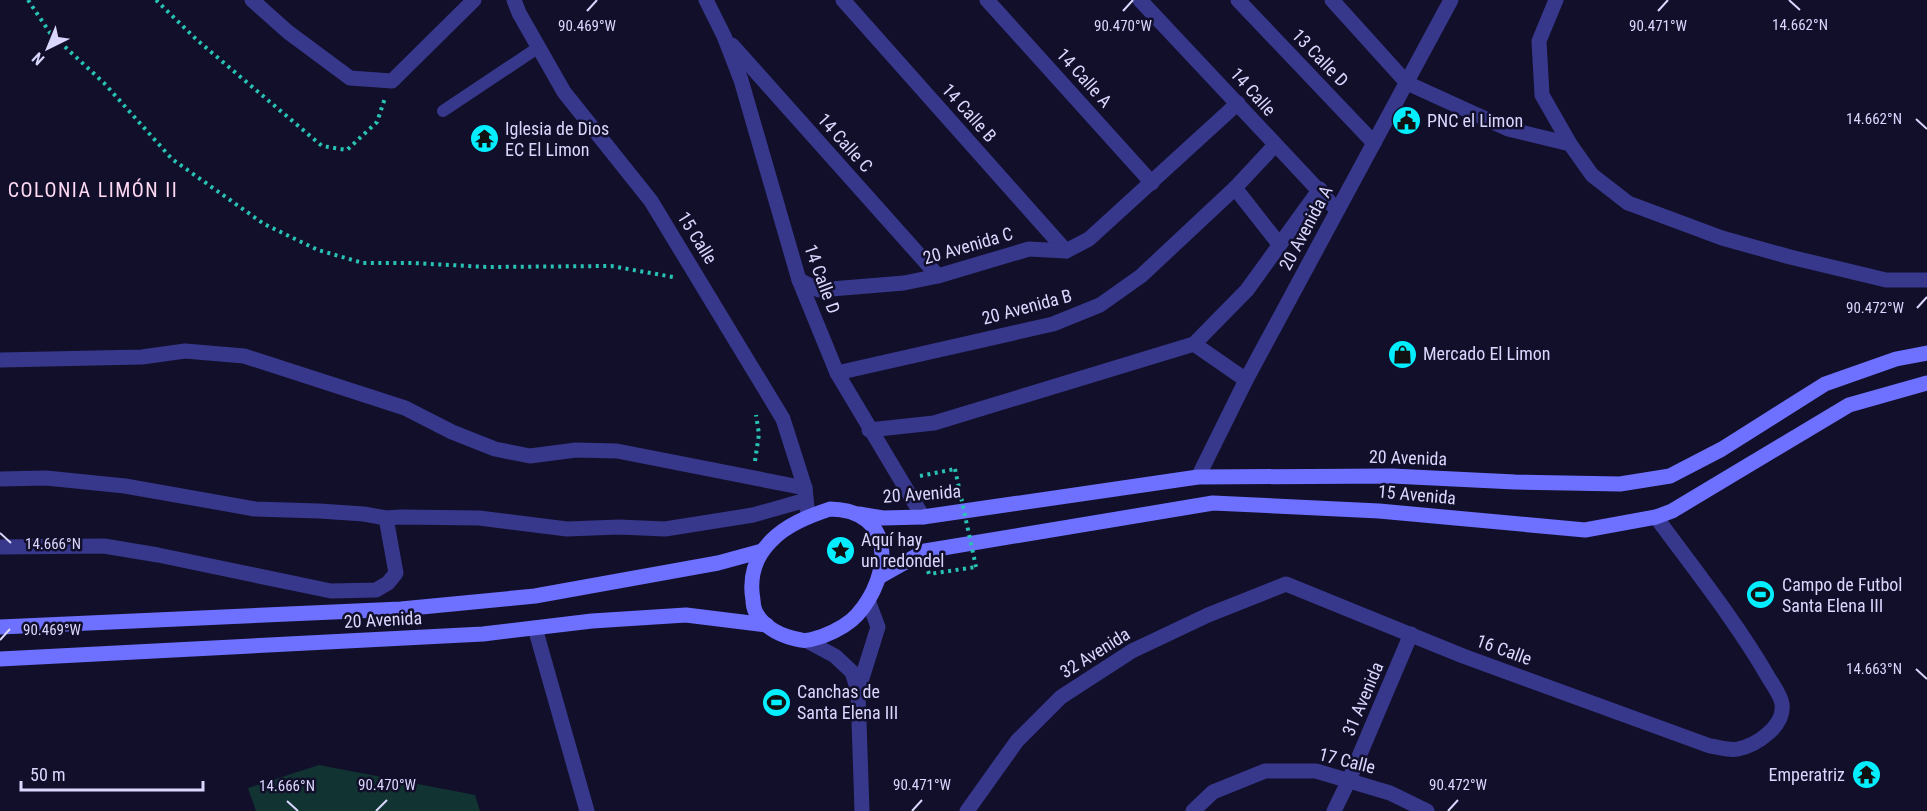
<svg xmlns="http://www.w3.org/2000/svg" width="1927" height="811" viewBox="0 0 1927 811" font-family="'Roboto Condensed',sans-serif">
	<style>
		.green { fill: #113432 }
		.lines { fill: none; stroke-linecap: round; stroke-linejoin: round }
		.path { stroke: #28c3b4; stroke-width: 4; stroke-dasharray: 3 4.5; stroke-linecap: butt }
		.service { stroke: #37378c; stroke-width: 12 }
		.minor { stroke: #37378c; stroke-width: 15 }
		.tertiary { stroke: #37378c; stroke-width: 15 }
		.secondary { stroke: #6e70ff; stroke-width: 15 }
		.path-bridge { stroke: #28c3b4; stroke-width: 4; stroke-dasharray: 3 4.5; stroke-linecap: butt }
		.ticks { fill: none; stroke: #dad7ff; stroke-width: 2 }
		.labels { text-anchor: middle; stroke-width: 5; stroke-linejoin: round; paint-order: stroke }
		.street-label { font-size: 18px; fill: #dad7ff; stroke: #120f2a }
		.poi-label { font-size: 18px; fill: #dad7ff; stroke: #120f2a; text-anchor: start }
		.neighbourhood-label { font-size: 20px; letter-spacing: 1.5px; fill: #ffd9f3; stroke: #120f2a }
		.ticks-label { font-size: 15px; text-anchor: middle; fill: #dad7ff; stroke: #120f2a; stroke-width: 5; stroke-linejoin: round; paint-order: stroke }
	</style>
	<rect width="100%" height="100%" fill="#120f2a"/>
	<polygon class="green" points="319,765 475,795 480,811 256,811 248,788"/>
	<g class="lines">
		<g class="path">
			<polyline points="28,0 50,33 104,83 172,159 264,224 318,250 363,263 413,263 486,267 611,266 673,277"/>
			<polyline points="156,0 197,40 322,146 347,150 377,122 385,98"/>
			<polyline points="755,461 759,434 756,415"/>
			<polyline points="920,476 955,469"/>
			<polyline points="928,571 929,574 976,567"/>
		</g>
		<polyline class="service" points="443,111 539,47"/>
		<g class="minor">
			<polyline points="252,0 288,32 350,78 392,81 474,0"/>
			<polyline points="706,0 724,36 741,80 799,280 837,373 923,517"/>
			<polyline points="843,0 1066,251"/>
			<polyline points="987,0 1152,183"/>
			<polyline points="1140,0 1337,210"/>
			<polyline points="1238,0 1374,143"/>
			<polyline points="1332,0 1407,83 1508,129 1570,144"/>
			<polyline points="1556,0 1539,41 1542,95 1570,144 1592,175 1628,203 1722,238 1790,257 1886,280 1927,280"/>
			<polyline points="732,45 938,276"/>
			<polyline points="1235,188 1279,244"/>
			<polyline points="799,280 819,290 904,283 938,276 1029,249 1066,251 1089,239 1238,103"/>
			<polyline points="1194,344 1246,380"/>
			<polyline points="0,360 142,357 185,351 244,356 405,408 452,432 495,449 530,456 576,450 617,451 805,488"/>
			<polyline points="837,373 1053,324 1100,305 1141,276 1235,188 1275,145"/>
			<polyline points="869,430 934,423 1194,344 1247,290 1320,189"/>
			<polyline points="0,479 46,478 125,486 255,509 319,511 364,514 386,518 401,517 479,518 567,529 619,527 665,529 753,515 806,500"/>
			<polyline points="0,547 104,546 158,555 331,591 376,590 388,583 396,573 386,518"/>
			<polyline points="535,628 587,811"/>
			<polyline points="807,641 835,656 852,672 858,691 862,811"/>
			<polyline points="858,691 878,627 868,600"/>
			<path d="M967,811L1017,741L1061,697L1132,651L1208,615L1286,584L1463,656L1710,746C1719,747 1729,751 1738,749C1757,745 1785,726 1782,704C1781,695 1772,684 1767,675C1735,620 1694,569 1656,517"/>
			<polyline points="1193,811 1213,792 1265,771 1316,771 1390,793 1427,811"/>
			<polyline points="1334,811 1349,780 1411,634"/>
		</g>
		<g class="tertiary">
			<polyline points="514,0 519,13 564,92 651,201 783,419 805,488 808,517"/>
			<polyline points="1198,477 1246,380 1451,0"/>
		</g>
		<g class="secondary">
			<path d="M830,509C896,510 892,576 857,615C848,625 836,631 823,636C815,638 809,642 801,640C784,637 765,629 756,613C754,609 753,604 753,600C749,578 755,557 771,541C786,525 809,516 830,509Z"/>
			<polyline points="859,514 883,518 923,517 1198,477 1392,476 1515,482 1620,484 1670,476 1722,449 1825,384 1896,359 1927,353"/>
			<polyline points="879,577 925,551 1213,503 1379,511 1585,530 1656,517 1672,511 1849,405 1927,383"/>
			<polyline points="0,627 401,609 535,596 718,563 762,551"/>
			<polyline points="0,659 483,634 592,621 686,615 767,625"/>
		</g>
		<polyline class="path-bridge" points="955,469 976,567"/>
	</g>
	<path class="ticks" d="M1789,0L1800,10M587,11L597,0M1123,11L1133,0M1658,11L1668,0M1916,119L1927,129M1917,308L1927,297M0,533L11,543M0,640L10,629M1916,669L1927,679M287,801L298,811M376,811L387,800M912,811L922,800M1448,811L1458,800"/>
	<defs>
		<symbol id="civic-disc" viewBox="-11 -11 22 22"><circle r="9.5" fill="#03efff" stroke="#120f2a"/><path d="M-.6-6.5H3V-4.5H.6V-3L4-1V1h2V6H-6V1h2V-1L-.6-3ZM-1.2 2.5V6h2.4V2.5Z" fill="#111"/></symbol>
		<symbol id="temple-disc" viewBox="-11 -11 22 22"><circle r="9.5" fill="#03efff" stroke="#120f2a"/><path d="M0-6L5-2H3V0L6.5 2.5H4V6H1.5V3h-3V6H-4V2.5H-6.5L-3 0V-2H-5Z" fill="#111"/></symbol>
		<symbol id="shop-disc" viewBox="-11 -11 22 22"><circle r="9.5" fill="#03efff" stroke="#120f2a"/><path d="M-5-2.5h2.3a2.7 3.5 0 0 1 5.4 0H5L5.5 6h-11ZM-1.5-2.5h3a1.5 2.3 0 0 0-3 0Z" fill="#111"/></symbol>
		<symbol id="sight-disc" viewBox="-11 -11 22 22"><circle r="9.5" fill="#03efff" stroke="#120f2a"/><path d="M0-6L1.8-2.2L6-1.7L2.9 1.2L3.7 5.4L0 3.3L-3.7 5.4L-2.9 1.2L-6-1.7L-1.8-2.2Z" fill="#111"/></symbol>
		<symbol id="stadium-disc" viewBox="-11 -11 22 22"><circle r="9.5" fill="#03efff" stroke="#120f2a"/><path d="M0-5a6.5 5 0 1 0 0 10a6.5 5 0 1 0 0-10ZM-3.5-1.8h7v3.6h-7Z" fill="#111"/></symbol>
	</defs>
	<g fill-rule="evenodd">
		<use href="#civic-disc" x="1390" y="104" width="33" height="33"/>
		<use href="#temple-disc" x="468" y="122" width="33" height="33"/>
		<use href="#shop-disc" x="1386" y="338" width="33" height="33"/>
		<use href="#sight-disc" x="824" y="534" width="33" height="33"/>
		<use href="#stadium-disc" x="1744" y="578" width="33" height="33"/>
		<use href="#stadium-disc" x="760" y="686" width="33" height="33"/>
		<use href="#temple-disc" x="1850" y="758" width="33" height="33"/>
	</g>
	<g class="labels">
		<g class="street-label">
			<text transform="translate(1320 58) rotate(46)" y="6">13 Calle D</text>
			<text transform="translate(1084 78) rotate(48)" y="6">14 Calle A</text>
			<text transform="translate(1253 92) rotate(48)" y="6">14 Calle</text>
			<text transform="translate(969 113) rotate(48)" y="6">14 Calle B</text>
			<text transform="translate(845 143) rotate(48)" y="6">14 Calle C</text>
			<text transform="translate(1306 228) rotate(-62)" y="6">20 Avenida A</text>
			<text transform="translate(697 238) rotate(58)" y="6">15 Calle</text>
			<text transform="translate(968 246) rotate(-16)" y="6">20 Avenida C</text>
			<text transform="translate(822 279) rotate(70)" y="6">14 Calle D</text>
			<text transform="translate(1027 307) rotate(-15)" y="6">20 Avenida B</text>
			<text transform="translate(1408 458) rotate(2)" y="6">20 Avenida</text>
			<text transform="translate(922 494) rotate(-4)" y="6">20 Avenida</text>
			<text transform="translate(1417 495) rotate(5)" y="6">15 Avenida</text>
			<text transform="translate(383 620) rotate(-3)" y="6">20 Avenida</text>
			<text transform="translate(1504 650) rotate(20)" y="6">16 Calle</text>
			<text transform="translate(1095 653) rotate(-32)" y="6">32 Avenida</text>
			<text transform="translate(1363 699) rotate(-67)" y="6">31 Avenida</text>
			<text transform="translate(1347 761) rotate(14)" y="6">17 Calle</text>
		</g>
		<g class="poi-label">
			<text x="1427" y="127">PNC el Limon</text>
			<text x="505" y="135">Iglesia de Dios<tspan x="505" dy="21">EC El Limon</tspan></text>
			<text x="1423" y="360">Mercado El Limon</text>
			<text x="861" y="546">Aquí hay<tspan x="861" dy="21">un redondel</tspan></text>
			<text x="1782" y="591">Campo de Futbol<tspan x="1782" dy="21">Santa Elena III</tspan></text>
			<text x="797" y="698">Canchas de<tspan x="797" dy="21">Santa Elena III</tspan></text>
			<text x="1845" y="781" text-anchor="end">Emperatriz</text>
		</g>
		<g class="neighbourhood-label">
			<text x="93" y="197">COLONIA LIMÓN II</text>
		</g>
	</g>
	<g class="ticks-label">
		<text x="1800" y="30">14.662°N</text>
		<text x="587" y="31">90.469°W</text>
		<text x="1123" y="31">90.470°W</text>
		<text x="1658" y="31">90.471°W</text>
		<text x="1874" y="124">14.662°N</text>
		<text x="1875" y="313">90.472°W</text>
		<text x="53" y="549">14.666°N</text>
		<text x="52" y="635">90.469°W</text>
		<text x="1874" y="674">14.663°N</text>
		<text x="387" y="790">90.470°W</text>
		<text x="922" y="790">90.471°W</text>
		<text x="1458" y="790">90.472°W</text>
		<text x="287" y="791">14.666°N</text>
	</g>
	<g transform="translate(48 48) rotate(223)" stroke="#120f2a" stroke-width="4.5" paint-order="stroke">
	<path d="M0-4.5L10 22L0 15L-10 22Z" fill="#dad7ff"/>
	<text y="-9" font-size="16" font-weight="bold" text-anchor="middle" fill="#dad7ff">N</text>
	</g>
	<path d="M21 781v9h182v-9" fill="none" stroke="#dad7ff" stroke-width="3"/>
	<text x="30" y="781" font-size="18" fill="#dad7ff" stroke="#120f2a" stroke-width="4.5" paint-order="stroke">50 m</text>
</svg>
